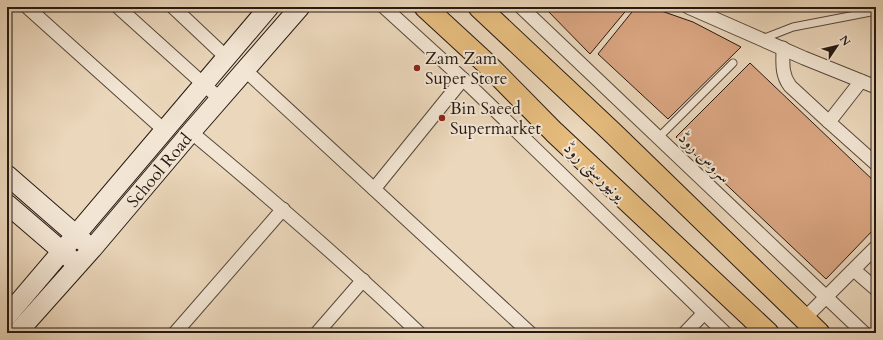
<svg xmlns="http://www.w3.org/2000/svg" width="883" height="340" viewBox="0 0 883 340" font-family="Cardo,Amiri,serif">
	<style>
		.building { fill: #d9a581; stroke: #261913 }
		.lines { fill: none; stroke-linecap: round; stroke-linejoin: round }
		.lane-casing { stroke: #57483d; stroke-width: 9 }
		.street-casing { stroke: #57483d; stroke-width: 15 }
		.secondary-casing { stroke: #261913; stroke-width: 21 }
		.primary-casing { stroke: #261913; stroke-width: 23 }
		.lane { stroke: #f2e5d3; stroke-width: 7 }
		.street { stroke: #f2e5d3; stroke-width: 13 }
		.secondary { stroke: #f2e5d3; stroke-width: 19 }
		.primary { stroke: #e6bc7e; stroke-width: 21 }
		.poi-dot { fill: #8f2418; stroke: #f2e5d3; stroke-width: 1.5 }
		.labels { text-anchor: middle; stroke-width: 4; stroke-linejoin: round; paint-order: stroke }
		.poi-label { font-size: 17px; fill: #261913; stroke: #f2e5d3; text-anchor: start }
		.street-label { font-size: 17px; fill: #261913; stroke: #f2e5d3 }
	</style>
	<rect width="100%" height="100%" fill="#ebd7bb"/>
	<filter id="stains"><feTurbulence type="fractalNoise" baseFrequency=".005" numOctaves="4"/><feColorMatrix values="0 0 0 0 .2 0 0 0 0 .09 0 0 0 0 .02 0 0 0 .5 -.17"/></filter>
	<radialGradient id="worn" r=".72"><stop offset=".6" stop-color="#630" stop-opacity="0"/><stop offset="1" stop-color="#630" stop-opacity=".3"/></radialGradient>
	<g class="building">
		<polygon points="544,7 629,7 590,54"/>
		<polygon points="636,7 650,7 693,22 741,47 668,119 598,54"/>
		<polygon points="750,63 876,183 876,227 826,279 676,137"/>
	</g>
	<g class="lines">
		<defs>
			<g id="lane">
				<polyline points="762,39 793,27 876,11"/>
				<polyline points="659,137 733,63"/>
			</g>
			<g id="street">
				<polyline points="27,7 164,130"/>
				<polyline points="118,7 220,99"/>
				<polyline points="173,7 226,57"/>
				<polyline points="384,7 463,79 725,333"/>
				<polyline points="521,7 864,333"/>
				<polyline points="688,7 804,58 876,87"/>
				<path d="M783,48C783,62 781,74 790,86L829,122"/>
				<polyline points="245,70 530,333"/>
				<polyline points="861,81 829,122 876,164"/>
				<path d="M191,132C269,197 346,263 419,333"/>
				<polyline points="374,189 463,79"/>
				<polyline points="854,270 876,289"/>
				<polyline points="804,319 876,247"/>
				<polyline points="175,333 283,209"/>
				<polyline points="317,333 363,280"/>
				<polyline points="685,333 704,313"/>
			</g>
			<g id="secondary">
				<polyline points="7,175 84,242"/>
				<polyline points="7,204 71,259"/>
				<polyline points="7,316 269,7"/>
				<polyline points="17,333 92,249 191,132 300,7"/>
			</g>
			<g id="primary">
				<polyline points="425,7 489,66 554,132 768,333"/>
				<polyline points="479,7 614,134 819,333"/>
			</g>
		</defs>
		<use href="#lane" class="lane-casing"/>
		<use href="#street" class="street-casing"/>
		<use href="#secondary" class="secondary-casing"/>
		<use href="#primary" class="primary-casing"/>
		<use href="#lane" class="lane"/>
		<use href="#street" class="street"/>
		<use href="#secondary" class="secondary"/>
		<use href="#primary" class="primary"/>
	</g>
	<g class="poi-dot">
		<circle cx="417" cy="68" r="4"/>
		<circle cx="442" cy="118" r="4"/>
	</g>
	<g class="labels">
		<g class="poi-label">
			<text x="425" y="64">Zam Zam<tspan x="425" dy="20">Super Store</tspan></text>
			<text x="450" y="114">Bin Saeed<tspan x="450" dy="20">Supermarket</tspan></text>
		</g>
		<g class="street-label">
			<text transform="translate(705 157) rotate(44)" y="6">سروس روڈ</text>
			<text transform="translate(159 170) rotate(-50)" y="6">School Road</text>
			<text transform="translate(595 171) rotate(43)" y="6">یونیورسٹی روڈ</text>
		</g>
	</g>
	<rect width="883" height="340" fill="none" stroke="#ebd7bb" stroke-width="24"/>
	<rect x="8" y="8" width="867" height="324" fill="none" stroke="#261913" stroke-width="2"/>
	<rect x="12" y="12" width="859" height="316" fill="none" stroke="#261913"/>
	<g transform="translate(837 46) rotate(55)" stroke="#f2e5d3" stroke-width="3" paint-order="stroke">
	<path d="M0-3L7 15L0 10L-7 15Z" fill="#261913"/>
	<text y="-6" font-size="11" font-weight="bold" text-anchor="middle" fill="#261913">N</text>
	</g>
	<rect width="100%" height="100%" filter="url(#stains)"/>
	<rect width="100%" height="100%" fill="url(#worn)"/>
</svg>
